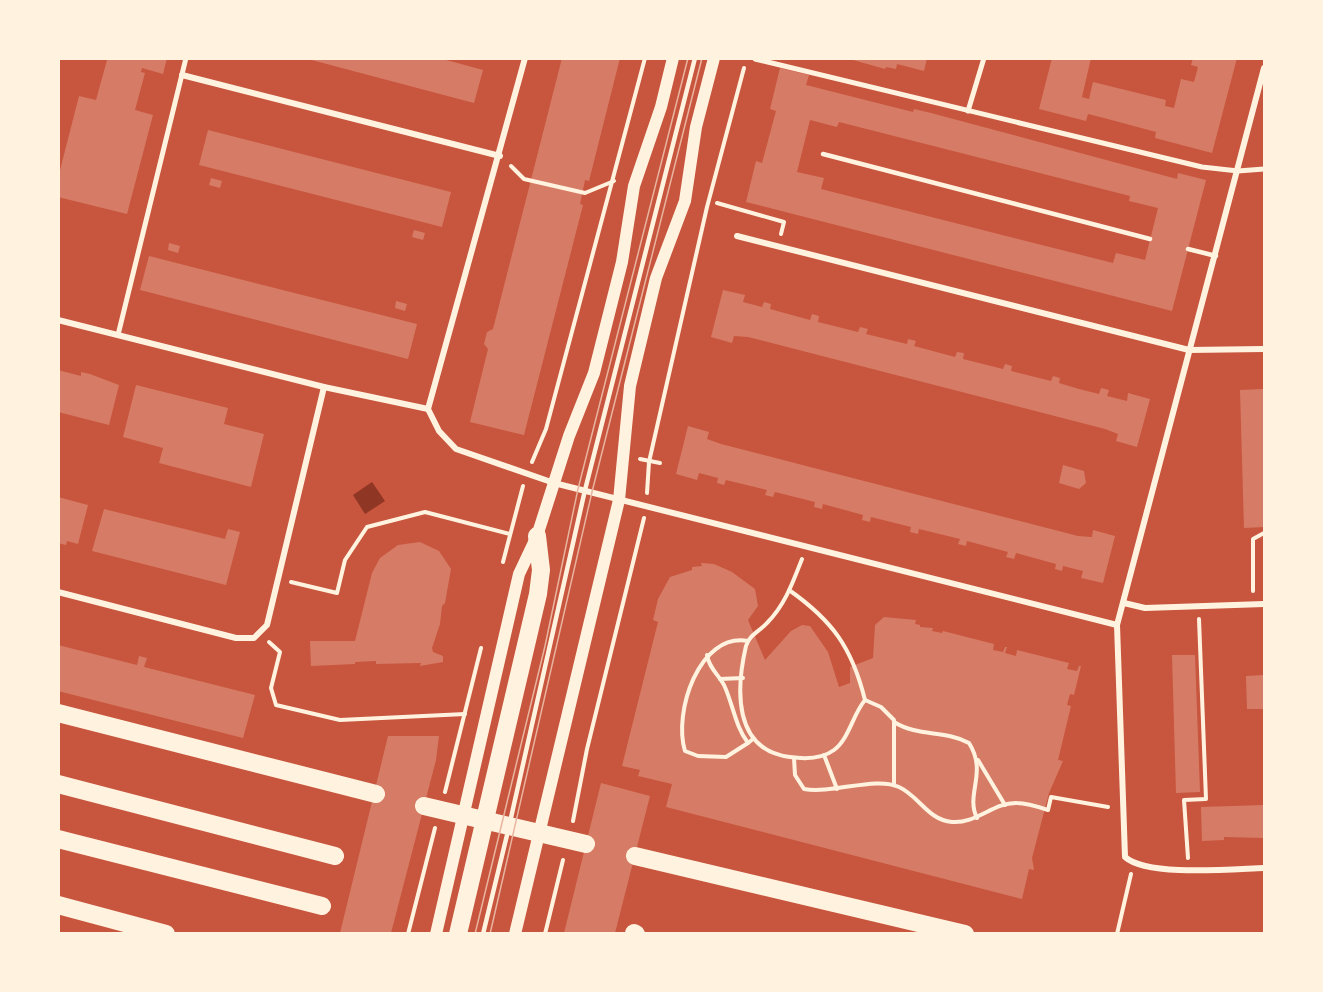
<svg xmlns="http://www.w3.org/2000/svg" width="1323" height="992" viewBox="0 0 1323 992" font-family="'Sofia Sans Condensed',sans-serif">
	<style>
		.water { fill: #8f3625 }
		.building { fill: #d67c66; fill-rule: evenodd }
		.lines { fill: none; stroke-linecap: round; stroke-linejoin: round }
		.path { stroke: #fff3e0; stroke-width: 4 }
		.service { stroke: #fff3e0; stroke-width: 4.5 }
		.pedestrian { stroke: #fff3e0; stroke-width: 5 }
		.minor { stroke: #fff3e0; stroke-width: 6 }
		.secondary { stroke: #fff3e0; stroke-width: 12 }
		.motorway { stroke: #fff3e0; stroke-width: 18 }
		.tram { stroke: #e9b49f; stroke-width: 1.5 }
	</style>
	<rect width="100%" height="100%" fill="#c8553d"/>
	<polygon class="water" points="372,482 385,501 365,514 353,495"/>
	<g class="building">
		<polygon points="103,58 167,58 163,74 142,68 141,72 145,73 135,110 153,115 127,214 58,197 58,178 79,96 96,100 107,60"/>
		<polygon points="304,58 439,58 483,70 474,103"/>
		<polygon points="562,58 620,58 589,181 585,180 580,204 583,205 524,435 470,422 488,349 484,344 487,332 493,329"/>
		<polygon points="846,58 927,58 924,71 897,64 896,69 886,67 885,69"/>
		<polygon points="1052,58 1091,58 1082,97 1089,99 1093,82 1166,100 1165,106 1174,108 1181,79 1194,82 1198,67 1191,65 1193,58 1237,58 1212,153 1155,138 1156,132 1104,118 1088,114 1086,121 1039,109"/>
		<path d="M780,68L809,75L806,85L913,112L914,109L931,113L1177,179L1178,173L1206,180L1172,311L746,202L756,161L762,163L776,111L770,109ZM810,120L837,127L839,122L1130,196L1129,201L1158,208L1145,260L1116,253L1113,263L821,189L824,178L797,172Z"/>
		<polygon points="208,130 451,192 442,227 199,165"/>
		<polygon points="211,178 222,181 220,188 209,185"/>
		<polygon points="414,230 425,233 423,240 412,237"/>
		<polygon points="169,243 180,246 178,253 168,250"/>
		<polygon points="149,256 417,324 408,359 140,290"/>
		<polygon points="723,290 745,295 743,302 762,307 764,302 771,304 770,309 810,320 812,314 819,316 818,322 858,332 860,327 868,329 866,334 907,344 908,339 916,341 914,346 955,357 957,352 964,353 963,359 1003,369 1005,364 1012,366 1011,371 1051,381 1053,376 1060,378 1059,383 1079,389 1099,394 1101,388 1109,390 1107,396 1127,401 1128,393 1150,399 1137,447 1116,441 1118,434 1105,429 748,337 734,336 732,343 711,337"/>
		<polygon points="396,301 407,304 405,311 395,308"/>
		<polygon points="58,370 81,376 81,372 90,374 119,385 109,425 58,412"/>
		<polygon points="136,385 228,408 224,424 264,434 251,487 159,463 163,448 123,437"/>
		<polygon points="1263,389 1264,527 1244,528 1240,390"/>
		<polygon points="688,426 709,432 707,439 721,444 837,474 1078,536 1092,537 1093,530 1115,536 1103,583 1081,578 1083,571 1063,566 1062,571 1055,569 1056,564 1016,553 1014,559 1006,557 1008,552 967,541 966,546 958,544 960,539 919,529 918,534 910,532 911,527 871,517 870,522 862,520 863,515 823,504 822,509 814,507 815,502 775,492 773,497 765,495 767,490 726,480 724,485 717,483 718,478 699,473 697,480 676,474"/>
		<polygon points="1063,465 1084,471 1086,483 1079,489 1059,483"/>
		<polygon points="58,497 88,505 78,544 67,541 66,545 58,543"/>
		<polygon points="104,509 225,539 228,529 240,532 226,585 92,551"/>
		<polygon points="420,542 439,551 451,569 445,603 442,606 440,624 432,648 433,652 443,656 443,662 420,666 421,663 376,664 376,661 355,662 355,664 311,666 310,641 355,641 372,573 380,558 398,545"/>
		<polygon points="701,563 714,564 732,572 755,589 758,606 748,620 765,660 791,631 802,625 810,626 828,652 839,687 850,683 850,667 873,658 875,625 884,617 916,620 915,624 920,625 920,627 933,628 932,631 942,633 943,631 994,644 993,650 1003,652 1005,647 1007,647 1005,653 1016,656 1017,650 1069,663 1067,669 1077,671 1079,666 1081,666 1074,695 1070,694 1067,705 1071,706 1058,760 1063,761 1049,793 1032,858 1034,870 1029,869 1022,899 666,807 672,784 638,776 640,770 622,766 658,622 653,620 658,599 670,577 692,570 692,567 702,566"/>
		<polygon points="58,645 137,665 139,656 147,658 144,667 255,695 243,738 58,691"/>
		<polygon points="1172,655 1195,655 1200,792 1176,793"/>
		<polygon points="1264,675 1264,709 1247,709 1246,676"/>
		<polygon points="388,736 439,736 436,760 391,933 340,933"/>
		<polygon points="601,783 650,796 615,933 564,933"/>
		<polygon points="1264,805 1264,838 1224,837 1224,840 1202,841 1201,807"/>
	</g>
	<g class="lines">
		<g class="path">
			<polyline points="511,166 524,179 585,193 614,181"/>
			<polyline points="717,203 784,222 781,234"/>
			<polyline points="640,459 660,463"/>
			<polyline points="532,462 546,429 645,58"/>
			<polyline points="647,493 649,462 707,207 744,68"/>
			<polyline points="503,562 523,486"/>
			<polyline points="291,582 337,593 345,560 367,527 425,512 510,534"/>
			<path d="M789,590C833,621 852,648 865,700C853,714 849,739 834,750C822,759 804,759 790,757C733,750 736,689 746,646C749,635 760,631 767,623C785,605 793,582 802,559"/>
			<polyline points="1253,591 1253,539 1264,533"/>
			<path d="M748,641C699,632 673,713 685,751L698,756L726,757L748,743"/>
			<polyline points="269,642 280,652 271,688 276,705 340,720 465,714"/>
			<path d="M707,655C709,668 718,674 724,685C733,704 735,726 748,743L753,739"/>
			<polyline points="720,679 743,678"/>
			<polyline points="865,700 881,707 894,720 894,785"/>
			<path d="M894,722C918,737 945,730 969,743C988,773 965,794 977,818"/>
			<polyline points="824,755 837,789"/>
			<path d="M794,758L795,775L804,789C833,794 876,776 899,787C919,796 928,820 952,822C976,824 994,802 1017,803C1027,803 1039,807 1048,810L1051,797L1108,807"/>
			<polyline points="978,760 1005,805"/>
			<polyline points="445,792 481,648"/>
			<polyline points="573,821 587,749 644,518"/>
			<polyline points="1188,858 1184,800 1206,799 1199,619"/>
			<polyline points="408,934 435,828"/>
			<polyline points="545,934 563,860"/>
			<polyline points="1117,934 1131,874"/>
		</g>
		<g class="service">
			<polyline points="823,154 1150,239"/>
			<polyline points="1188,249 1216,256"/>
			<polyline points="510,822 585,490 695,58"/>
			<polyline points="483,934 508,831"/>
		</g>
		<g class="pedestrian">
			<polyline points="755,59 1202,167 1238,171 1264,169"/>
			<polyline points="968,111 984,58"/>
			<polyline points="118,335 186,58"/>
		</g>
		<g class="minor">
			<path d="M1264,68L1117,625L1125,857C1147,877 1233,869 1264,868"/>
			<polyline points="182,75 500,156"/>
			<polyline points="737,236 1189,350 1264,349"/>
			<polyline points="58,320 324,387 428,409 439,431 456,449 554,483 1117,625"/>
			<polyline points="428,409 525,58"/>
			<polyline points="58,592 236,638 254,638 267,625 324,387"/>
			<polyline points="1124,603 1145,608 1264,604"/>
		</g>
		<g class="secondary">
			<polyline points="436,934 519,574 537,536 569,436 594,373 622,262 634,186 661,107 673,58"/>
			<polyline points="515,934 619,500 630,386 656,278 685,201 696,127 714,58"/>
		</g>
		<g class="motorway">
			<polyline points="58,713 376,794"/>
			<polyline points="58,784 335,856"/>
			<polyline points="424,806 586,844"/>
			<polyline points="58,839 322,906"/>
			<polyline points="635,856 965,934"/>
			<polyline points="58,905 166,934"/>
			<polyline points="634,933 636,934"/>
			<polyline points="458,934 538,594 541,570 537,536"/>
		</g>
		<g class="tram">
			<polyline points="475,934 545,646 578,489 688,58"/>
			<polyline points="490,934 592,492 702,58"/>
		</g>
	</g>
	<rect width="1323" height="992" fill="none" stroke="#fff3e0" stroke-width="120"/>
</svg>
